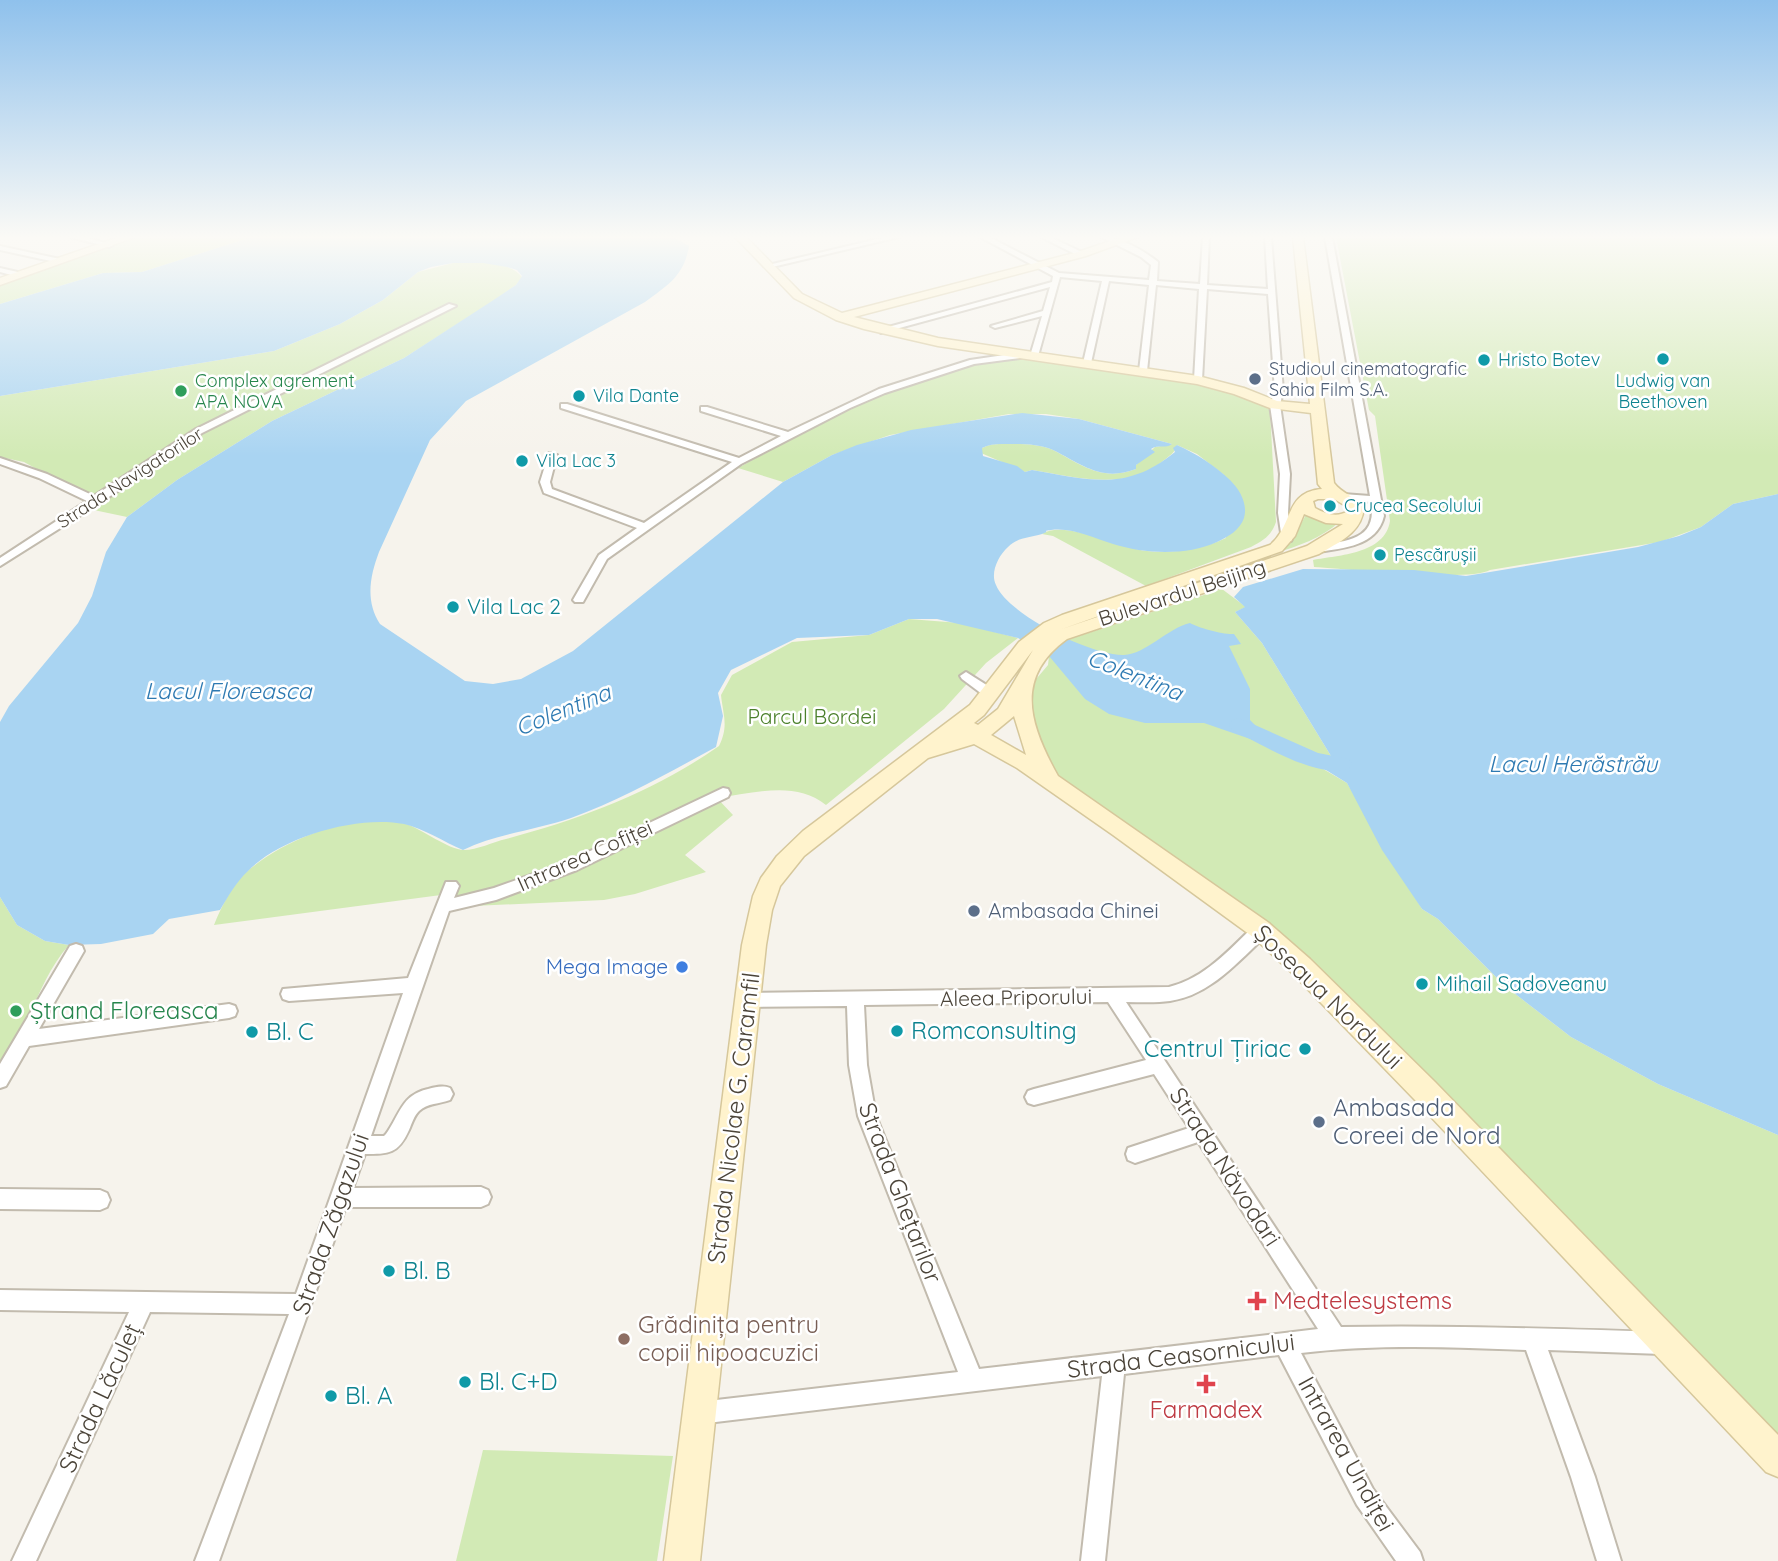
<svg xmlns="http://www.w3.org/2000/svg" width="1778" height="1561" viewBox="0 0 1778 1561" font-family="Quicksand,sans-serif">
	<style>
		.green { fill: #d2eab5 }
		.water { fill: #a9d4f2 }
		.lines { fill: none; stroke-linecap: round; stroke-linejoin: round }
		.river { fill: #a9d4f2; fill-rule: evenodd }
		.street-casing { stroke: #c2bbae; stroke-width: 4 }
		.secondary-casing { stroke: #d6c79b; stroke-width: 3 }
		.street { fill: #fff; fill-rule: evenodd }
		.secondary { fill: #fff3cd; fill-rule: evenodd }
		.culture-dot { fill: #0f9aa8; stroke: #fff; stroke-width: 2.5 }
		.service-dot { fill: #5c6f8a; stroke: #fff; stroke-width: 2.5 }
		.leisure-dot { fill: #2e9e5b; stroke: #fff; stroke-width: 2.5 }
		.shop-dot { fill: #3f7fe0; stroke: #fff; stroke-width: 2.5 }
		.health-dot { fill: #e0444e; stroke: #fff; stroke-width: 2.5 }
		.education-dot { fill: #8d6e63; stroke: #fff; stroke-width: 2.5 }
		.labels { text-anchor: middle; stroke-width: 5; stroke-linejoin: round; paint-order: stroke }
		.far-culture-label { font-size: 18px; fill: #0d838f; stroke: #fff; text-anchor: start }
		.far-service-label { font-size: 18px; fill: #4e5e75; stroke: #fff; text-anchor: start }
		.far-leisure-label { font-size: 18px; fill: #27864d; stroke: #fff; text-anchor: start }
		.far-street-label { font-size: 18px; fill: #4b4439; stroke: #fff }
		.street-label { font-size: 21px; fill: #4b4439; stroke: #fff }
		.culture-label { font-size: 21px; fill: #0d838f; stroke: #fff; text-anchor: start }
		.park-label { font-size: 21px; fill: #4a7f2a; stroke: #fff }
		.service-label { font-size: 21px; fill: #4e5e75; stroke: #fff; text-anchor: start }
		.shop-label { font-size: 21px; fill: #366cbe; stroke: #fff; text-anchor: end }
		.water-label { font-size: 23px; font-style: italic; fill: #2e7ab2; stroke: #fff }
		.near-street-label { font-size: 24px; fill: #4b4439; stroke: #fff }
		.near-leisure-label { font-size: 24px; fill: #27864d; stroke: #fff; text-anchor: start }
		.near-culture-label { font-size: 24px; fill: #0d838f; stroke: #fff; text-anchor: start }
		.near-service-label { font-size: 24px; fill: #4e5e75; stroke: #fff; text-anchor: start }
		.near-health-label { font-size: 24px; fill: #be3a42; stroke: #fff; text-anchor: start }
		.near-education-label { font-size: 24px; fill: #785e54; stroke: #fff; text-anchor: start }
	</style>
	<rect width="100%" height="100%" fill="#f6f3ec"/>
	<g class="green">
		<polygon points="137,237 252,237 142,272 103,273 0,304 0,285"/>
		<path d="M1336,237H1778V494L1733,504L1701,527L1660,542L1490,570C1470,582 1347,569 1314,567L1313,560C1339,555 1385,554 1390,521L1375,416L1369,410Z"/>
		<path d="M453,263C473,263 508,259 522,277L516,285L492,302L404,358L272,421L177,480L127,517L89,509V498L24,462L0,457V396L274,351L340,324L383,300L418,272Z"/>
		<path d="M1010,358C1080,365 1152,372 1220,391C1238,396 1255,399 1270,410L1276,522C1271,536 1264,540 1251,547L1146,586L1053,536L1042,534C1064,519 1120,548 1147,551C1174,554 1202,549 1226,538L1224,475L1197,454L1177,445C1175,453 1169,456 1163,461C1126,492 1075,477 1032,470L1025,472L981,453L982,448C991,443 999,444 1009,444C1023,444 1040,444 1053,450C1082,465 1102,482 1136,469V465L1155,447L1172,444L1079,419L1046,414H1009L890,435L832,455L783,482L738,468C830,418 905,374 1010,358Z"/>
		<path d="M1307,513L1339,522C1322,538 1298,546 1276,553L1292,540Z"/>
		<polygon points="1222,589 1246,607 1235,612 1262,643 1331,756 1328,760 1313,763 1347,783 1422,909 1438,919 1505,986 1571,1037 1658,1084 1778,1135 1778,1447 1356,1008 1060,779 1033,740 1032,684 1048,665 1049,656 1070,639"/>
		<path d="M909,619L960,623L1018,638L986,663L944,709L826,805C796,780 753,793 717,798L733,815L685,855L706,872L635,894L604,900L452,907L441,895L214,925C222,905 234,881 251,868C290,837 357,810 406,824C422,829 449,850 464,850C477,850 493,842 506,839C581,819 655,791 719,746C729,726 723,715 721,695L732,675L792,642L869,635Z"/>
		<path d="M0,897L17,925L45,941L69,945C36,982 28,1034 0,1075Z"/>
		<polygon points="483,1450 673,1456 657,1561 456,1561"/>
	</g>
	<g class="water">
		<path d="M252,237H673L689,246C684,276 668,285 645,302L466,401L430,440L379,552C370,576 365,601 380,624L465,681L493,684L521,679L573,651L783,482L832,455L857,445L911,430L1022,413L1079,419L1172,444C1166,449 1158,444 1151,449L1155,452L1136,465V469C1102,482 1083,465 1053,450C1040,444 1023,444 1009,444C1000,444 991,443 982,448L983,456L1017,466L1025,472L1032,470C1091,480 1126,492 1175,452L1173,448L1177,445C1197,454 1214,465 1230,480C1240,490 1248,504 1244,518C1240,530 1228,537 1217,542C1186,556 1145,554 1113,544C1093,538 1072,527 1051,530C1041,531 1051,531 1042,534C1029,538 1018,537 1008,547C998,556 990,573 996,585C1008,615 1093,656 1124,655C1146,654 1166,629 1190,623C1199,628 1224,635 1234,634L1241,644L1229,646L1250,689V720L1265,735L1259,742L1204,723H1145L1109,714L1085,699L1049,656L1018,638L937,619H909L869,635L797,638L731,670L718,693L723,716L716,747C668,773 623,799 571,818C536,830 496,834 463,850C444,842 423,828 404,824C357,815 281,837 248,871C236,882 228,897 220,910L169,919L153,934L101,944L69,945L45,941L17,925L0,897V722L9,706L78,623L92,596L106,552L127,517L177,480L272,421L404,358L492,301L516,285L522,276L517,270L507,267L483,263H453L431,267L418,272L383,300L340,324L274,351L0,396V304L103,273L142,272Z"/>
		<polygon points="1778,494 1778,1135 1658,1084 1571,1037 1505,986 1438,919 1422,909 1382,850 1347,783 1313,762 1315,758 1328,760 1331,756 1262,643 1235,612 1245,607 1234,597 1243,587 1303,569 1414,570 1466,576 1638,547 1679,536 1701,527 1733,504"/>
	</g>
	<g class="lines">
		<path class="river" d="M1239,718L1318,753L1349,759L1352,764L1349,769C1316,779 1262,744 1232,730L1229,725L1232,720Z"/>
		<defs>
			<g id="street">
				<polygon points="70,237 84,237 113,245 109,247"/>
				<polygon points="886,237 899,237 768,268 764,266"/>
				<path d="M980,237H989L1059,273L1149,280L1151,265L1141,257L1101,237C1120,237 1143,250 1158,262L1157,281L1200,284L1203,237H1209L1207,285L1268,289L1265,237H1271L1283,391L1280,405L1290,474L1288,513L1292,539L1291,541H1283L1282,539L1278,513L1280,474L1270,405L1275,391L1268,294L1207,289L1202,380L1198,383L1194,380L1199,289L1156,285L1147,371L1143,374L1139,371L1149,285L1109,281L1091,363L1087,366L1083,363L1102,281L1060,277L1038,356L1034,359L1030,356L1042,316L995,328L991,326L1043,311L1050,287L881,333V329L1052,282L1053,276Z"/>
				<polygon points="1041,237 1050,237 1086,254 1079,256"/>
				<path d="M1325,237H1332L1384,516C1377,546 1344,548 1318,552L1313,549L1314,547C1344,540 1378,542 1371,502L1343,500L1338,497L1343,494L1370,496Z"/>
				<polygon points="0,246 60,259 64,261 60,263 0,250"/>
				<polygon points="0,268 22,273 23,275 19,277 0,272"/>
				<polygon points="449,304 456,306 202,433 100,503 0,566 0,558 87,501 39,478 0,464 0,458 47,474 94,496 196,429"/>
				<polygon points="1025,352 1029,355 1028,357 974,364 885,393 850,408 741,464 607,559 583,602 575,602 573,600 599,555 637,528 544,493 540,482 549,453 557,455 550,482 552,489 644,523 732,462 561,408 561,404 567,404 739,458 781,436 701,411 701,407 707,407 788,432 879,389 970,360"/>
				<polygon points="966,672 996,691 997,694 996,697 986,697 962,679 960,676"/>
				<path d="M723,788L728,789L730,793L728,797L577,870L496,900L449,911L371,1136H384L386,1134C400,1115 401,1095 428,1089C436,1087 443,1085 450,1088L453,1094L450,1100C440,1104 427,1103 419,1111C414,1116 412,1123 409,1130C398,1154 389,1154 365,1154L353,1188L481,1187L488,1190L491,1197L488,1204L481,1207H346L219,1561H195L289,1314L150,1312L36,1561H12L129,1312L0,1310V1290L296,1294L403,993L289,1001L283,999L281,994L283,989L408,978L446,882H456L459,886L454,898L494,888L567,862Z"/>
				<path d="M1261,924L1267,925L1269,930L1267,935C1238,961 1211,995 1170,1001C1156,1003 1141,1002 1126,1002L1341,1327C1449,1325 1555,1329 1662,1332L1670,1335L1673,1343L1670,1351L1662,1354L1548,1350L1595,1477L1621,1561H1597L1571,1477L1526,1350C1451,1347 1376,1344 1301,1353L1373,1489L1420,1552L1423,1561H1396L1357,1505L1279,1355L1124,1374L1105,1561H1081L1102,1376L699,1424L691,1421L688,1413L691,1405L699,1402L958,1372L858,1116L849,1065L847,1006L747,1007L741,1005L739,1000L741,995L747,993L1169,987C1205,978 1229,950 1255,925ZM1108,1002L1146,1060L1034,1089L1028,1091L1025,1097L1028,1103L1034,1105L1154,1074L1189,1128L1128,1148L1126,1154L1128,1160L1135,1163L1198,1142L1318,1329L979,1369L876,1116L867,1065L864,1005Z"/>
				<polygon points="76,944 82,946 84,951 39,1029 229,1004 235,1006 237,1011 235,1016 229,1018 29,1046 6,1086 0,1088 0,1064 70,946"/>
				<polygon points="0,1189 100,1190 107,1193 110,1200 107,1207 100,1210 0,1209"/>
			</g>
			<g id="secondary">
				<polygon points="119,237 135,237 0,285 0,278"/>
				<path d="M735,237H746L802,294L842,313L1078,252L1122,237H1138L1086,256L854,317L938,338L1198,376L1244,388L1277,401L1310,404L1293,237H1303L1334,483C1342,494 1355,496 1364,507C1362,533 1339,542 1319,554L1067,639C1013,678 1030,726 1058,776L1269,923L1310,959L1435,1082L1778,1435V1477L1766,1472L1415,1100L1292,973L1253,937L1113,835L1017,768L974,744L928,758L804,856L780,886L772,910L766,945L700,1561H664L742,945L753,896L761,878L777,856L803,831L970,705L1019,642L1044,623L1062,615L1270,545C1294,525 1284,492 1322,489L1318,484L1311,413L1270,408L1234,394L1197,384L938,346L864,329L836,320L794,298ZM1318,499H1334L1346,506L1348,511C1337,518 1326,514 1315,508L1313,501ZM1304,514L1326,523L1343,524L1307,546L1062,629L1282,551L1295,536ZM1033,650L998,709L978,725L974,723L984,715ZM1014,716L1026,755L991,735Z"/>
			</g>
		</defs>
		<use href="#street" class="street-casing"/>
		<use href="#secondary" class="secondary-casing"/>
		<use href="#street" class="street"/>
		<use href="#secondary" class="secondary"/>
	</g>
	<linearGradient id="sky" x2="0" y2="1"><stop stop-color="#8fc1ec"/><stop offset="0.52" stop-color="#fbfaf6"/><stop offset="1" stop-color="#fbfaf6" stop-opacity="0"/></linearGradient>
	<rect width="1778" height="456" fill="url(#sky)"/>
	<g class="culture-dot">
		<circle cx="1663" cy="359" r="7"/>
		<circle cx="1484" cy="360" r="7"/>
		<circle cx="579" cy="396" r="7"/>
		<circle cx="522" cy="461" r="7"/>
		<circle cx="1330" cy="506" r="7"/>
		<circle cx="1380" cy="555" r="7"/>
		<circle cx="453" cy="607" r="7"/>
		<circle cx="1422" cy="984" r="7"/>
		<circle cx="897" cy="1031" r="7"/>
		<circle cx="252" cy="1032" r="7"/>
		<circle cx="1305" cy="1049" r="7"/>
		<circle cx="389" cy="1271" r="7"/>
		<circle cx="465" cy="1382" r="7"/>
		<circle cx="331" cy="1396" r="7"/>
	</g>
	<g class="service-dot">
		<circle cx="1255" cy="379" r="7"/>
		<circle cx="974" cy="911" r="7"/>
		<circle cx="1319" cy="1122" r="7"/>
	</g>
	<g class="leisure-dot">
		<circle cx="181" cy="391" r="7"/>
		<circle cx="16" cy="1011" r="7"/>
	</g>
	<circle class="shop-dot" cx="682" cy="967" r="7"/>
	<g class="health-dot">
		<path d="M1253.5 1290.5h7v7h7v7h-7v7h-7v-7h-7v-7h7z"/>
		<path d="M1202.5 1373.5h7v7h7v7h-7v7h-7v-7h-7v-7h7z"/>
	</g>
	<circle class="education-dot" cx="624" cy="1339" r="7"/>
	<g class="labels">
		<g class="far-culture-label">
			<text x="1498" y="366">Hristo Botev</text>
			<text x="1663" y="387" text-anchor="middle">Ludwig van<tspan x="1663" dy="21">Beethoven</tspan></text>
			<text x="593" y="402">Vila Dante</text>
			<text x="536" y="467">Vila Lac 3</text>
			<text x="1344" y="512">Crucea Secolului</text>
			<text x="1394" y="561">Pescărușii</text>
		</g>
		<g class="far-service-label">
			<text x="1269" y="375">Studioul cinematografic<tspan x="1269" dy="21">Sahia Film S.A.</tspan></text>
		</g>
		<g class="far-leisure-label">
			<text x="195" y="387">Complex agrement<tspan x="195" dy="21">APA NOVA</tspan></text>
		</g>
		<g class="far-street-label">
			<text transform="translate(130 478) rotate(-33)" y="6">Strada Navigatorilor</text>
		</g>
		<g class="street-label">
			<text transform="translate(1182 593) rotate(-18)" y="7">Bulevardul Beijing</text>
			<text transform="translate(585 856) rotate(-24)" y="7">Intrarea Cofiței</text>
			<text transform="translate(1016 998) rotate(-1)" y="7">Aleea Priporului</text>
		</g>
		<g class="culture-label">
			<text x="467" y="614">Vila Lac 2</text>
			<text x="1436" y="991">Mihail Sadoveanu</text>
		</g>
		<g class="park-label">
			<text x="812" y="724">Parcul Bordei</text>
		</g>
		<g class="service-label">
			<text x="988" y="918">Ambasada Chinei</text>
		</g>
		<g class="shop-label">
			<text x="668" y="974">Mega Image</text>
		</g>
		<g class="water-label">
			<text transform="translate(1135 675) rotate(22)" y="8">Colentina</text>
			<text x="228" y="699">Lacul Floreasca</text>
			<text transform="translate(563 710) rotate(-22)" y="8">Colentina</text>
			<text x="1573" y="772">Lacul Herăstrău</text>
		</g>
		<g class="near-street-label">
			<text transform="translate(1328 997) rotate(44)" y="8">Șoseaua Nordului</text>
			<text transform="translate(734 1118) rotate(-83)" y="8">Strada Nicolae G. Caramfil</text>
			<text transform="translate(1225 1167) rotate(57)" y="8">Strada Năvodari</text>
			<text transform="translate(900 1193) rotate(69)" y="8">Strada Ghețarilor</text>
			<text transform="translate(331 1224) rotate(-71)" y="8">Strada Zăgazului</text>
			<text transform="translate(1181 1356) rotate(-7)" y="8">Strada Ceasornicului</text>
			<text transform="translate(100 1398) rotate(-65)" y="8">Strada Lăculeț</text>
			<text transform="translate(1346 1454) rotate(61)" y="8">Intrarea Undiței</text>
		</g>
		<g class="near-leisure-label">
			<text x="30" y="1019">Ștrand Floreasca</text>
		</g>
		<g class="near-culture-label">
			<text x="911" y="1039">Romconsulting</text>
			<text x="266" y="1040">Bl. C</text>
			<text x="1291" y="1057" text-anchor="end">Centrul Țiriac</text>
			<text x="403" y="1279">Bl. B</text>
			<text x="479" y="1390">Bl. C+D</text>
			<text x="345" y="1404">Bl. A</text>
		</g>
		<g class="near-service-label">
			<text x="1333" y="1116">Ambasada<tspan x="1333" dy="28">Coreei de Nord</tspan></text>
		</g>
		<g class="near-health-label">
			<text x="1273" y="1309">Medtelesystems</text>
			<text x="1206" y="1418" text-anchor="middle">Farmadex</text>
		</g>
		<g class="near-education-label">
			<text x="638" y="1333">Grădinița pentru<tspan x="638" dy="28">copii hipoacuzici</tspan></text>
		</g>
	</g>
</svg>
